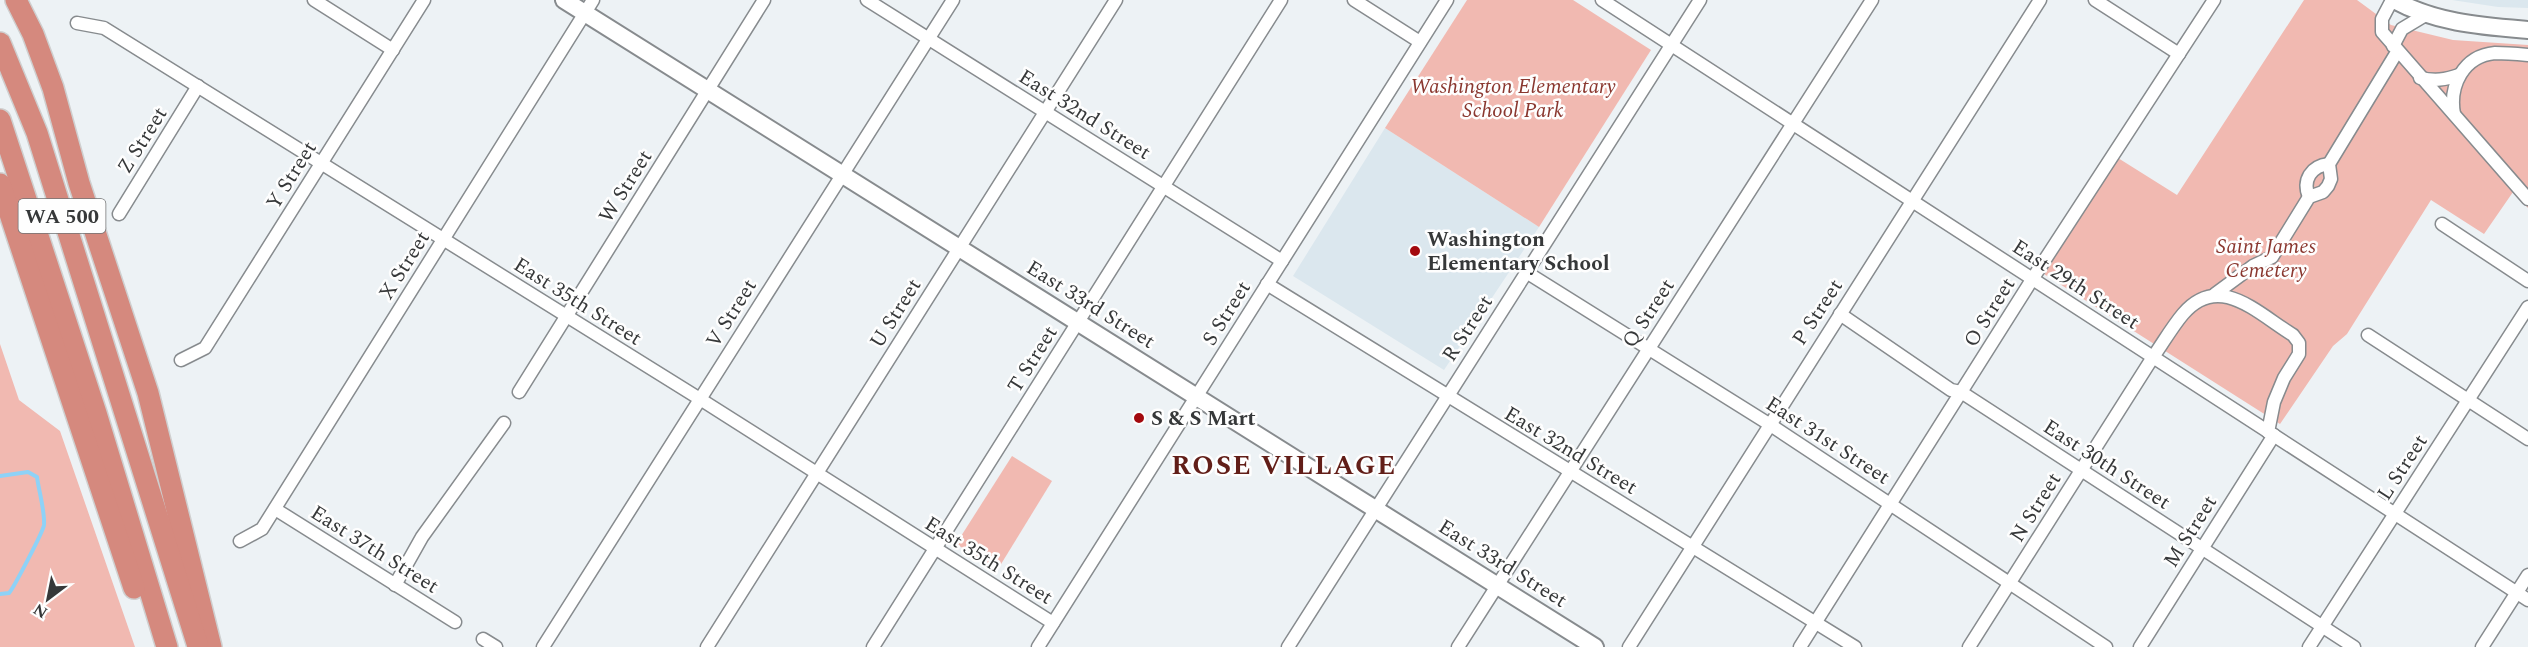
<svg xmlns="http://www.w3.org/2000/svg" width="2528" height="647" viewBox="0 0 2528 647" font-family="Spectral,serif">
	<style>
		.built { fill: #dbe7ee }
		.green { fill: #f1b9b1 }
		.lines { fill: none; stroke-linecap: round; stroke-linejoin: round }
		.stream { stroke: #8ed2f7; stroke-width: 4 }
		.street-casing { stroke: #878b8e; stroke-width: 15 }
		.secondary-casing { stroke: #878b8e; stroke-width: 20 }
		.highway-casing { stroke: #cfcfcf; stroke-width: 24 }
		.street { stroke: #fff; stroke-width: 12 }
		.secondary { stroke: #fff; stroke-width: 16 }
		.highway { stroke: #d5897e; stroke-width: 21 }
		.poi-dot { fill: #a3090e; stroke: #fefefe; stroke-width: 2 }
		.labels { text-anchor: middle; stroke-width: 5; stroke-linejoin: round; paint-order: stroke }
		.shield { fill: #fefefe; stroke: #727374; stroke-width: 1.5 }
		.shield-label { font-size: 20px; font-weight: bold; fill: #363839 }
		.park-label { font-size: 21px; font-style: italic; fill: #8a372f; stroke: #fefefe }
		.street-label { font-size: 21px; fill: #363839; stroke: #fefefe }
		.poi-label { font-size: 21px; font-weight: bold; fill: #363839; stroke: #fefefe; text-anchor: start }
		.district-label { font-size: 27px; font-weight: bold; letter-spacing: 1.5px; fill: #621e18; stroke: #fefefe }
	</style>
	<rect width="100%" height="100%" fill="#edf2f5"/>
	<g class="built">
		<polygon points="2452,0 2528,0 2528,8 2498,7"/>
		<polygon points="1385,128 1539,227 1444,370 1293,276"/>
	</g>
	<g class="green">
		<polygon points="1467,0 1573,0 1651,50 1539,227 1385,128"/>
		<polygon points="2304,0 2357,0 2391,25 2453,40 2528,45 2528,208 2513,192 2484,234 2431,200 2347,334 2333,346 2280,424 2044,274 2118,158 2177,195"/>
		<polygon points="0,344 19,400 60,431 135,647 0,647"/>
		<polygon points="1012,456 1052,481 998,569 956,544"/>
	</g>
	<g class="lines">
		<path class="stream" d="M0,476L28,472L37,477C39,492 45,511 44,525C43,532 13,589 9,593L0,594"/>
		<defs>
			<g id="street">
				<polyline points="314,0 393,50"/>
				<polyline points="867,0 1282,261"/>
				<polyline points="1354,0 1420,42"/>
				<polyline points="1602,0 2528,600"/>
				<polyline points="2095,0 2179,54"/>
				<polyline points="2392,0 2382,19 2382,32 2528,199"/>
				<polyline points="77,23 104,28 700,399 1053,623"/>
				<polyline points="2393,46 2402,29 2427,14"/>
				<path d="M2420,78C2435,81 2445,80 2459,75"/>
				<path d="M2454,114C2449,86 2463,56 2495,53C2506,53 2517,54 2528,55"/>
				<path d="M2309,197C2302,180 2311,166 2329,164"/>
				<polyline points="119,214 198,86"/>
				<polyline points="2442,224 2528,281"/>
				<polyline points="1526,272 1769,424 2106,647"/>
				<polyline points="1267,284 1855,647"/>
				<polyline points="2215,294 2253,266 2272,257 2309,197 2323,192 2328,186 2331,179 2329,164 2397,52"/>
				<polyline points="1840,314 1951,390 1961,392 2354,647"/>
				<polyline points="2368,335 2528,439"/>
				<polyline points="181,360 205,348 424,0"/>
				<polyline points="519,392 764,0"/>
				<polyline points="275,509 455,622"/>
				<polyline points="240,541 262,529 593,0"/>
				<polyline points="395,585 422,537 504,423"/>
				<polyline points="483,639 496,647"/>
				<polyline points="543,647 953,0"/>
				<polyline points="707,647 1116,0"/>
				<polyline points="873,647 1281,0"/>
				<polyline points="1038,647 1447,0"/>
				<polyline points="1288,647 1700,0"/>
				<polyline points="1458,647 1872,0"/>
				<polyline points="1629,647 2040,0"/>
				<polyline points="1800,647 2033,278 2214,0"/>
				<path d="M1969,647L2153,357C2163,343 2172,327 2183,314C2219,272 2257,313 2293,335L2299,343V354L2284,378L2274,402L2268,432"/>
				<polyline points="2140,647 2274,435"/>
				<polyline points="2309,647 2528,307"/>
				<polyline points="2482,647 2528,575"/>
			</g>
			<g id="secondary">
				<polyline points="564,0 1595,647"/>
				<path d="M2394,0C2436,23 2481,26 2528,30"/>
			</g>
			<g id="highway">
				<polyline points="16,0 33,34 53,88 79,183 148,393 211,647"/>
				<polyline points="0,43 37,133 197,643"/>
				<polyline points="0,120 96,413 167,647"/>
				<polyline points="0,184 134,588"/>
			</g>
		</defs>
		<use href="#street" class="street-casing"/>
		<use href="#secondary" class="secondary-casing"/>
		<use href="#highway" class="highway-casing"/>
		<use href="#street" class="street"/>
		<use href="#secondary" class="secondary"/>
		<use href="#highway" class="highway"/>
	</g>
	<g class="poi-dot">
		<circle cx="1415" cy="251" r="6"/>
		<circle cx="1139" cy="418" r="6"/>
	</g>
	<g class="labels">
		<rect class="shield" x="18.5" y="199" width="87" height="34" rx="4.5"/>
		<g class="shield-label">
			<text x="62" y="223">WA 500</text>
		</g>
		<g class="park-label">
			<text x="1513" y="93">Washington Elementary<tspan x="1513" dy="24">School Park</tspan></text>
			<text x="2266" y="253">Saint James<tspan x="2266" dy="24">Cemetery</tspan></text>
		</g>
		<g class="street-label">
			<text transform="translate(1085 114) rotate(32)" y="7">East 32nd Street</text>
			<text transform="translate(142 140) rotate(-58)" y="7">Z Street</text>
			<text transform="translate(291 175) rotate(-58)" y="7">Y Street</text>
			<text transform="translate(625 186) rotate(-58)" y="7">W Street</text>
			<text transform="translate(404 265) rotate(-58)" y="7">X Street</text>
			<text transform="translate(2076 284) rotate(33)" y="7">East 29th Street</text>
			<text transform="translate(578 301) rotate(32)" y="7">East 35th Street</text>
			<text transform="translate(1091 304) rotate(32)" y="7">East 33rd Street</text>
			<text transform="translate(1817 312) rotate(-57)" y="7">P Street</text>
			<text transform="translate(1989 312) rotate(-58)" y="7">O Street</text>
			<text transform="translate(731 313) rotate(-58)" y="7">V Street</text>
			<text transform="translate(895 313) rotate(-58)" y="7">U Street</text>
			<text transform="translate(1226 313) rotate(-58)" y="7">S Street</text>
			<text transform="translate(1648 313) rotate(-57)" y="7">Q Street</text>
			<text transform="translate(1467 328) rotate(-57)" y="7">R Street</text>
			<text transform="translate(1032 359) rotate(-58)" y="7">T Street</text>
			<text transform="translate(1828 440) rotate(33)" y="7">East 31st Street</text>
			<text transform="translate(1571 450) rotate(31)" y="7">East 32nd Street</text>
			<text transform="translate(2107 464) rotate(33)" y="7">East 30th Street</text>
			<text transform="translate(2402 467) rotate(-57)" y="7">L Street</text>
			<text transform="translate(2035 507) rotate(-58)" y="7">N Street</text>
			<text transform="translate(2190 531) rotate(-58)" y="7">M Street</text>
			<text transform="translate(375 549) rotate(32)" y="7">East 37th Street</text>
			<text transform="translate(989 560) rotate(32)" y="7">East 35th Street</text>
			<text transform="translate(1503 563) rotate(32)" y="7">East 33rd Street</text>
		</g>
		<g class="poi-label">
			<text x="1427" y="246">Washington<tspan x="1427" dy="24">Elementary School</tspan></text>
			<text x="1151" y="425">S &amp; S Mart</text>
		</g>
		<g class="district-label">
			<text x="1284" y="474">ROSE VILLAGE</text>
		</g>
	</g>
	<g transform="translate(48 599) rotate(212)" stroke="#fefefe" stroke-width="4.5" paint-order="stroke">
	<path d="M0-4.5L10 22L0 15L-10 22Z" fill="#363839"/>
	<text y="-9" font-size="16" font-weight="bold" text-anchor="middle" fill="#363839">N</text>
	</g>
</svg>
